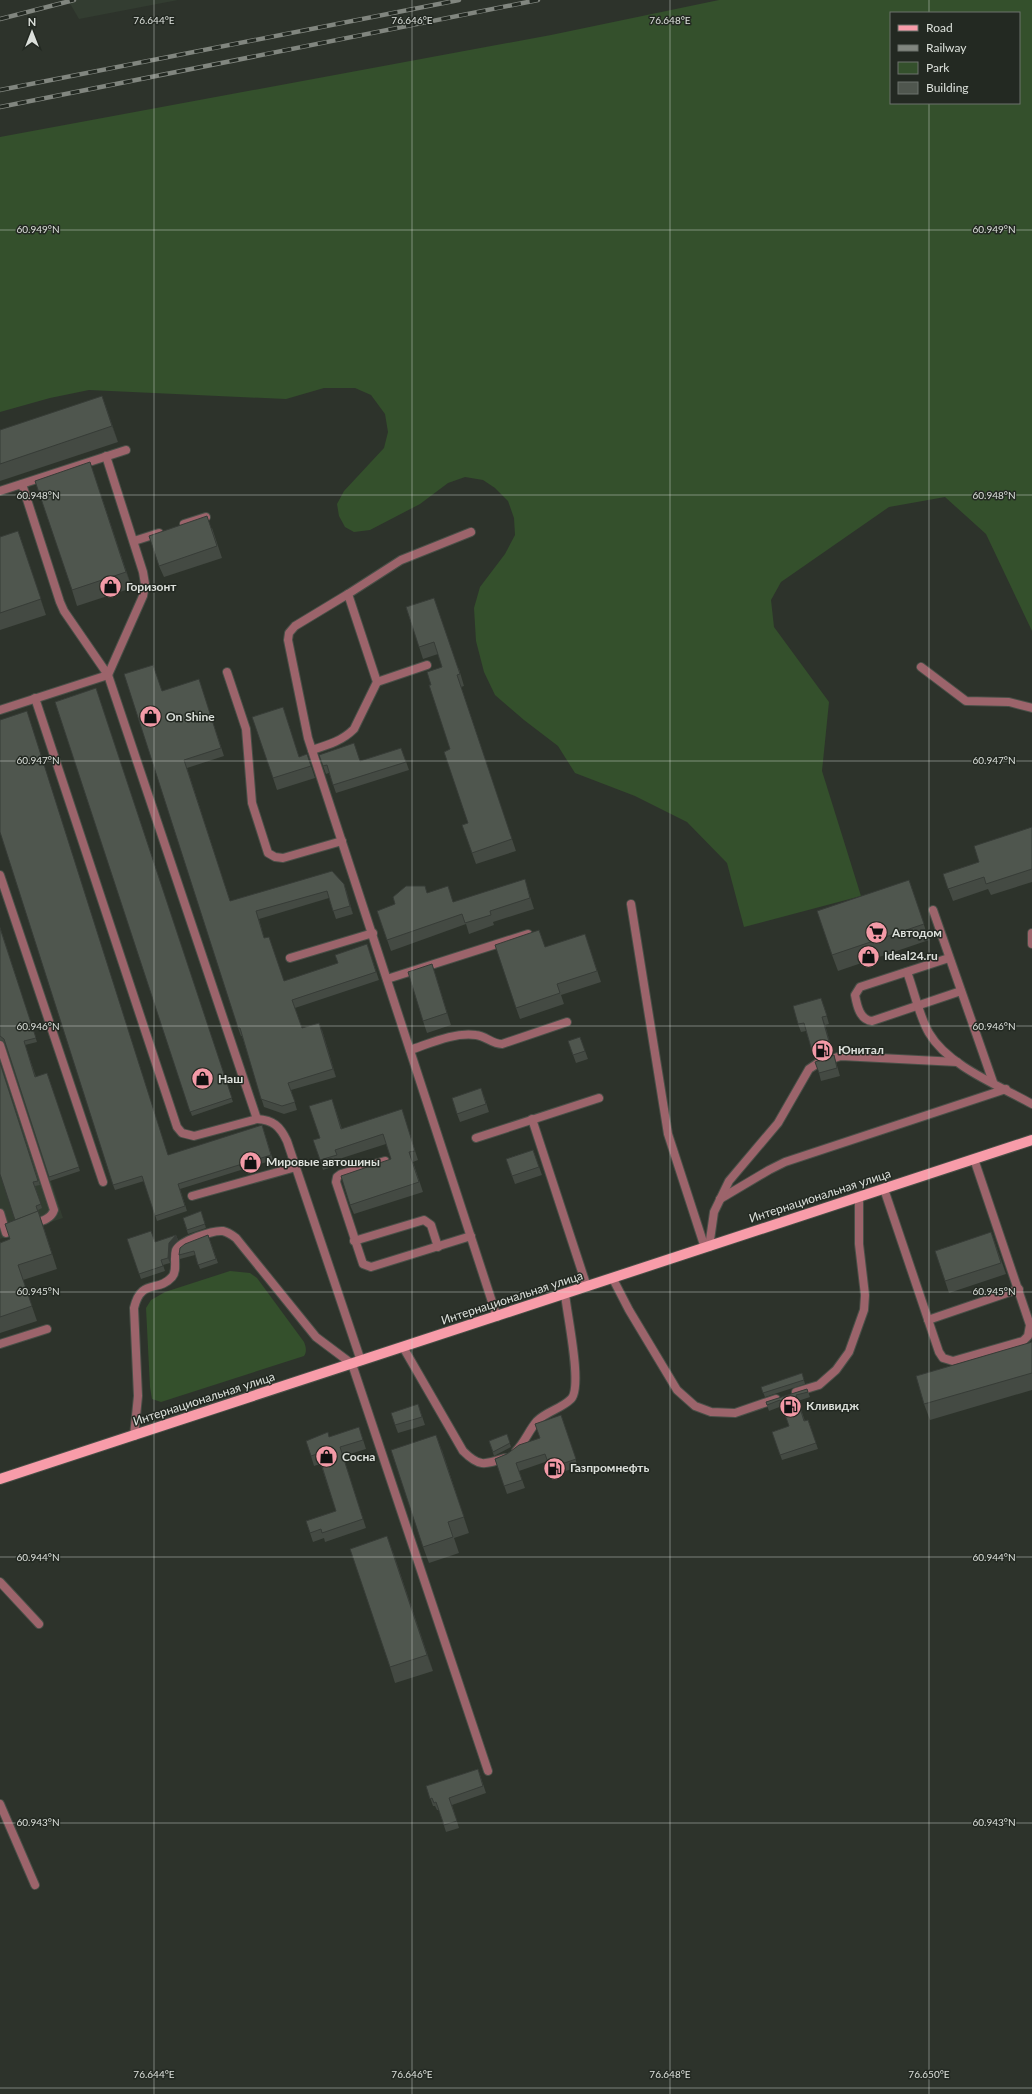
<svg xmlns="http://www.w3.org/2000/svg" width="1032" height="2094" viewBox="0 0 1032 2094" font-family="Lato,sans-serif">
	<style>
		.built { fill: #333d31 }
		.green { fill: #34502c; fill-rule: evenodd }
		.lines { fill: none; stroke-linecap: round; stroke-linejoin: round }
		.service-casing { stroke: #494f47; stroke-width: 10 }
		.primary-casing { stroke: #494f47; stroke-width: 12 }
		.service { stroke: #9c646b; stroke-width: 8 }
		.primary { stroke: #f89ca9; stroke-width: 10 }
		.rail-casing { stroke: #81867f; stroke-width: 4.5 }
		.rail { stroke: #232922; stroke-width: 3; stroke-dasharray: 9; stroke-linecap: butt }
		.wall { fill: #444a43 }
		.shaded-wall { fill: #373c37 }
		.building { fill: #4f564e; stroke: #373c37 }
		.ticks { fill: none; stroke: #dce0db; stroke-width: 1; stroke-opacity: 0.45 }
		.labels { text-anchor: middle; stroke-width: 3; stroke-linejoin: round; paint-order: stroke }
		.poi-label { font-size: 12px; font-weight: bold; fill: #dce0db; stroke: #232922; text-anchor: start }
		.street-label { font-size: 12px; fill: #dce0db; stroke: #232922 }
		.ticks-label { font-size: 10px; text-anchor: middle; fill: #dce0db; stroke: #232922; stroke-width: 3; stroke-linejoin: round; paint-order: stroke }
	</style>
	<rect width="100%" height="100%" fill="#2d332b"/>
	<g class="built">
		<polygon points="68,0 178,0 79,19"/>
		<polygon points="0,1024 63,1218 0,1239"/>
	</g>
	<g class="green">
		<path d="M719,0H1032V631L986,534L945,497L889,507L781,582L771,600L774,627L829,702L822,771L861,896L744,927L727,863L687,822L635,796L575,773L558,746L524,720L495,695L484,672L476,641L474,608L480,587L505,554L515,535L514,518L508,501L495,488L483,480L465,477L448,483L420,504L370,530L354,532L345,527L339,516L337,504L344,491L384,448L388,432L385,414L371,395L355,388H324L286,399L89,390L50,398L0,412V137L551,35ZM891,13H1019V103H891Z"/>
		<path d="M230,1271L250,1273L257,1278L304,1342C306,1347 307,1352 304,1356L161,1402L152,1399L150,1387L146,1308L151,1300L165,1292Z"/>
	</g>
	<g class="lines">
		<defs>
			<g id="service">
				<polyline points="22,484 60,602 64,611 108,675 257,1119 194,1136 182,1133 177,1127 35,698"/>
				<polyline points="0,491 126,450"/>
				<polyline points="184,524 206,517"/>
				<polyline points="134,541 159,533"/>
				<polyline points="348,594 295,626 289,633 288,640 308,738 497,1317"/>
				<polyline points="921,667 966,701 1009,702 1032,708"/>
				<polyline points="227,672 246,729 252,803 268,853 275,857 283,858 342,841"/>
				<polyline points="377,682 427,665"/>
				<polyline points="0,710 108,675 143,596 145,584 143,572 106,456"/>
				<path d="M312,750C328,745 342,741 354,729L377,682L348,594L401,560L471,532"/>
				<polyline points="0,875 103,1182"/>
				<polyline points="631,904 668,1134 705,1248"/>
				<polyline points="933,910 993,1082"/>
				<polyline points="1032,933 1032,944"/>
				<polyline points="290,958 373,933"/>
				<path d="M949,958L860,987L855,995C857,1006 860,1020 872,1021L961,991"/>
				<path d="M907,972C914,990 919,1016 929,1033C948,1066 1000,1086 1032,1104"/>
				<polyline points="387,979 528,934"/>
				<path d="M0,1045L54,1210C51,1219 42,1221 32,1224"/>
				<path d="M410,1050C431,1043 454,1032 476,1035C486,1036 492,1044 502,1044L567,1022"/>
				<path d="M257,1119C273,1120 280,1126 287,1141L361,1361"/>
				<polyline points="532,1119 587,1287"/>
				<polyline points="476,1138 599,1098"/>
				<polyline points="385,1161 341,1174 337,1177 336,1182 363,1264 371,1267 471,1236"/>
				<polyline points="884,1189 939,1352 943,1358 953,1361 1023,1341 1028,1336 1030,1325 974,1159"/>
				<polyline points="192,1196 296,1167"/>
				<polyline points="720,1199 769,1170 785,1162 1006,1089"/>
				<polyline points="0,1213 6,1233 18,1229"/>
				<polyline points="354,1241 424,1220 431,1225 438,1247"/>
				<polyline points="709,1247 714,1212 729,1181 778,1123 809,1069 818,1063 841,1056 957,1062"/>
				<polyline points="613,1279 629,1310 677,1390 695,1406 711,1412 735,1413 776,1399"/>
				<polyline points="928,1320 1019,1289"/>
				<polyline points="0,1344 47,1329"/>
				<path d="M403,1347L463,1451C479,1467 484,1465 505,1458"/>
				<polyline points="796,1392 819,1385 836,1370 849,1352 864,1310 865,1295 859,1244 859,1197"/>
				<path d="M134,1436L138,1396L134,1308C141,1278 158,1293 172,1277C178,1270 173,1259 176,1250C180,1241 213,1230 223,1231C228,1232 232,1235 236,1238L316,1337L352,1364L488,1771"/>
				<path d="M516,1451C525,1442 529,1430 537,1421C547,1411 561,1409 571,1399C583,1387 567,1315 565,1294"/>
				<polyline points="0,1582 39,1624"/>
				<polyline points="0,1804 35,1885"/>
			</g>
			<polyline id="primary" points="0,1479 1032,1140"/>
		</defs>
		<use href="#service" class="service-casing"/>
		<use href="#primary" class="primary-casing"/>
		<use href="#service" class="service"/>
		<use href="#primary" class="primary"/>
		<defs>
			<g id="rail">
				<polyline points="0,19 74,0"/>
				<polyline points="0,90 459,0"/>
				<polyline points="0,107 538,0"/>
			</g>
		</defs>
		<use href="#rail" class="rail-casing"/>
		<use href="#rail" class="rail"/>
	</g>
	<g class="wall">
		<polygon points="102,396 118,442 0,481 0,430"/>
		<polygon points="90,462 132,588 77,606 72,590"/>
		<polygon points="212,528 222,558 164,577 159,566"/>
		<polygon points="18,531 46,615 0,630 0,537"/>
		<polygon points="406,607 459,669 464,686 461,687 516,851 476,864 472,853 468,823 450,749 431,685 442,667 438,654 423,659"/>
		<polygon points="201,686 224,756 187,768 230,901 344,884 353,914 336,919 329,898 259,919 264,938 284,981 338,963 367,944 379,980 295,1008 302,1028 322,1030 336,1077 291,1090 297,1110 284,1114 264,1107 242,1036 241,1036 238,1028 162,691"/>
		<polygon points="96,688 233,1102 192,1116 55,702"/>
		<polygon points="283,707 299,757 311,766 315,778 277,790 273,778"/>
		<polygon points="319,755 360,761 404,756 409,770 336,793 329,773 326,774"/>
		<polygon points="1032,827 1032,882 991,895 988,889 953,901 943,874 979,862"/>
		<polygon points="909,880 929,940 838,971 832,955"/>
		<polygon points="528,890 534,909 493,922 494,925 469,934 466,924 391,951 377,911 427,893 453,902"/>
		<polygon points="0,927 37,1042 25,1045 36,1077 47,1073 80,1171 50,1181 5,1043 2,1040 0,1040"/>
		<polygon points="585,934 601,982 561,995 564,1004 520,1019 516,1008 545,947"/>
		<polygon points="432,964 451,1025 427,1033 423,1021"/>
		<polygon points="824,1006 829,1024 825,1025 833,1053 815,1059 806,1031 801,1032 798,1024"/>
		<polygon points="580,1037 588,1059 576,1063 568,1041"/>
		<polygon points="834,1055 840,1076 821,1081 819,1073"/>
		<polygon points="0,1063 40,1185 35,1186 42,1208 38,1210 57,1269 23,1280 37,1321 0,1333 0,1243 10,1239 15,1220"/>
		<polygon points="484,1096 489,1112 460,1122 457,1114"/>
		<polygon points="335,1108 342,1129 405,1119 418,1160 413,1162 423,1192 354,1214 350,1205 391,1159 386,1144 339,1159 341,1164 323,1170 320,1160 320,1138"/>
		<polygon points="262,1125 273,1160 180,1189 187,1211 157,1221 144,1181 115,1190 113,1185 169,1155"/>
		<polygon points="533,1150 542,1175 515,1184 506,1159"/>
		<polygon points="201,1211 206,1228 188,1234 183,1218"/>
		<polygon points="991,1232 1006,1274 949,1293 945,1281"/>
		<polygon points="176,1235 178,1240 171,1248 170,1263 163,1265 165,1271 141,1279 127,1239 155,1242"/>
		<polygon points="208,1235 218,1263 200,1269 195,1255 180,1259 179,1255"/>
		<polygon points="1032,1342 1032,1390 930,1420 924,1404"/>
		<polygon points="802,1373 805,1384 765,1397 761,1387"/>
		<polygon points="807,1389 810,1397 798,1401 805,1421 808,1420 818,1449 782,1460 772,1432 789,1426 782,1406 769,1411 766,1402"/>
		<polygon points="418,1404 425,1425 398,1433 395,1425"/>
		<polygon points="561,1415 578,1467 553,1475 548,1461 519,1471 525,1488 507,1494 495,1459 540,1438"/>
		<polygon points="359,1427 366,1449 343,1456 366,1528 325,1542 324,1538 313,1542 306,1521 336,1511 321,1465 320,1464 314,1466 311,1456 329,1437"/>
		<polygon points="507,1434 511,1447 494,1456 489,1441"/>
		<polygon points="442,1450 469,1533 454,1538 459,1553 429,1563 423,1547"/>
		<polygon points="393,1552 433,1671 395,1683 390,1667"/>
		<polygon points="478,1769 486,1793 452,1805 459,1828 446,1832 439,1810 437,1810 435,1806 433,1806 426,1786"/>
	</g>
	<g class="shaded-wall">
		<polygon points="102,396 108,412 118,442 112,426"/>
		<polygon points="90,462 95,478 132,588 126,572"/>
		<polygon points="18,531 23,547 46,615 41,599"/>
		<polygon points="344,884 347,892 353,914 350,906"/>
		<polygon points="432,964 436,976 451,1025 447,1013"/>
		<polygon points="822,1017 825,1025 833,1053 830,1045"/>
		<polygon points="319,1023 322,1030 336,1077 333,1069"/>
		<polygon points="176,1235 178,1240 171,1248 170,1263 168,1258 169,1243"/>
		<polygon points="436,1435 442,1450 469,1533 464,1517"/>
		<polygon points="387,1536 393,1552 433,1671 427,1655"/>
	</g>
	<g class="building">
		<polygon points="102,396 112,426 0,464 0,430"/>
		<polygon points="90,462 126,572 72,590 35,481"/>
		<polygon points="207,516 217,546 159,566 149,536"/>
		<polygon points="18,531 41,599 0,613 0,537"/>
		<polygon points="434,598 460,674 457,675 512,839 472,853 462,825 468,823 444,752 450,749 429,685 431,685 427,672 442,667 434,642 419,647 406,607"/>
		<polygon points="153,665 162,691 199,679 221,748 184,760 230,901 332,871 344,884 350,906 333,911 327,891 256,911 264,938 269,937 284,981 338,963 335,955 367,944 376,972 292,1000 302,1028 319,1023 333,1069 288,1083 295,1102 282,1106 261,1099 240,1028 238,1028 124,674"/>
		<polygon points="96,688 232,1098 190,1112 55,702"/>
		<polygon points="283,707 299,757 307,754 311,766 273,778 252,717"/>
		<polygon points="27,711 168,1155 262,1125 271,1155 178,1184 185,1206 155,1216 142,1176 113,1185 0,832 0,720"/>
		<polygon points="354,743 360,761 401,748 406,762 333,785 327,765 323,766 319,755"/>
		<polygon points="1032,827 1032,869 986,884 984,877 948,889 943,874 979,862 974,846"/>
		<polygon points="525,879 530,898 490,911 491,915 465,923 462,914 387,940 377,911 395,904 393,897 406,886 425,886 427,893 448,886 453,902"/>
		<polygon points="909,880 924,924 832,955 817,911"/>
		<polygon points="0,928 36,1038 24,1041 35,1077 47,1073 79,1167 49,1177 4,1039 0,1036"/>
		<polygon points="539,930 545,947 585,934 597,971 557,984 560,993 516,1008 495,945"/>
		<polygon points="432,964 447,1013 423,1021 408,972"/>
		<polygon points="821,998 827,1016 822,1017 830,1045 812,1051 804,1023 798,1024 793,1006"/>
		<polygon points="580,1037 585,1051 573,1055 568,1041"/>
		<polygon points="834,1055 837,1068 819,1073 815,1062"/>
		<polygon points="0,1063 38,1181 33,1182 41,1204 36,1206 38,1212 15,1220 0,1174"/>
		<polygon points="481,1088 486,1104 457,1114 452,1098"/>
		<polygon points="332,1099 341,1129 402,1109 415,1151 409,1152 419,1182 350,1205 341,1176 391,1159 383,1134 335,1150 337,1155 320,1160 313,1140 320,1138 309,1106"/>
		<polygon points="533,1150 539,1167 512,1176 506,1159"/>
		<polygon points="38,1211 52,1254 18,1265 32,1306 0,1317 0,1243 10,1239 5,1224"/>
		<polygon points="201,1211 205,1224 187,1230 183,1218"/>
		<polygon points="151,1231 155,1242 176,1235 169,1243 168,1258 161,1260 163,1266 139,1274 127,1239"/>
		<polygon points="991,1232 1001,1263 945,1281 935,1251"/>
		<polygon points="208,1235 216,1259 198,1265 194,1251 179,1255 180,1248 185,1244"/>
		<polygon points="1032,1342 1032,1373 924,1404 916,1376"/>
		<polygon points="802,1373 804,1380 763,1393 761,1387"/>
		<polygon points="807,1389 808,1392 796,1395 804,1421 808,1420 816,1443 780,1455 772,1432 789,1426 780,1400 767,1405 766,1402"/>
		<polygon points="418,1404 422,1417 395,1425 391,1413"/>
		<polygon points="561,1415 576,1459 550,1468 545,1454 516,1463 522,1480 504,1486 495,1459 507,1454 519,1445 540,1438 535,1424"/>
		<polygon points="359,1427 363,1440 340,1447 363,1519 322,1533 321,1529 310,1533 306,1521 336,1511 319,1457 317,1454 311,1456 306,1441 328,1432 329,1437"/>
		<polygon points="507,1434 510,1443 493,1452 489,1441"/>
		<polygon points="436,1435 464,1517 448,1522 453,1537 423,1547 391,1450"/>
		<polygon points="387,1536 427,1655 390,1667 350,1549"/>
		<polygon points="478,1769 483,1786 449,1798 457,1821 444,1825 436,1802 434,1803 432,1798 430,1799 426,1786"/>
	</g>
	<path class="ticks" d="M154,0V2094M412,0V2094M670,0V2094M929,0V13M929,103V2094M0,230H1032M0,495H1032M0,761H1032M0,1026H1032M0,1292H1032M0,1557H1032M0,1823H1032M0,2088H1032"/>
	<defs>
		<symbol id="shop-disc" viewBox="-11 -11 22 22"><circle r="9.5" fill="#f39aa7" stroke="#232922"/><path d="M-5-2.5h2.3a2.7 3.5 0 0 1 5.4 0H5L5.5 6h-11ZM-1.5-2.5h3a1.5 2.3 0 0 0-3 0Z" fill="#111"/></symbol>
		<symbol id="supermarket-disc" viewBox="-11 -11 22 22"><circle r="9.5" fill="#f39aa7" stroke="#232922"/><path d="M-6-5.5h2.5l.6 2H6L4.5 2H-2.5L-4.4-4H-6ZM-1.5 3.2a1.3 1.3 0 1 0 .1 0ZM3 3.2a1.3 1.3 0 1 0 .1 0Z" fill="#111"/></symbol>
		<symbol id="fuel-disc" viewBox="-11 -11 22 22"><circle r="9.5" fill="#f39aa7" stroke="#232922"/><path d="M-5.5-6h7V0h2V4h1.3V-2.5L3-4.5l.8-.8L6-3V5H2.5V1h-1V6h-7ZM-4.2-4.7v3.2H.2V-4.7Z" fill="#111"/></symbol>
	</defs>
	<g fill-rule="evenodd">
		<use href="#shop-disc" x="98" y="574" width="25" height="25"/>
		<use href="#shop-disc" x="138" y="704" width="25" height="25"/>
		<use href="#supermarket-disc" x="864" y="920" width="25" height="25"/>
		<use href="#shop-disc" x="856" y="944" width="25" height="25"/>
		<use href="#fuel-disc" x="810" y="1038" width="25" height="25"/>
		<use href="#shop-disc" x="190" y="1066" width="25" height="25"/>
		<use href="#shop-disc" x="238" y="1150" width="25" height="25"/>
		<use href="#fuel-disc" x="778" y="1394" width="25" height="25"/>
		<use href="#shop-disc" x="314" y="1444" width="25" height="25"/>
		<use href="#fuel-disc" x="542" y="1456" width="25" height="25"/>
	</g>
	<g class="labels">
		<g class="poi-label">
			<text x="126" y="591">Горизонт</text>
			<text x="166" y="721">On Shine</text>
			<text x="892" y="937">Автодом</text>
			<text x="884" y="960">Ideal24.ru</text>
			<text x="838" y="1054">Юнитал</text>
			<text x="218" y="1083">Наш</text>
			<text x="266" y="1166">Мировые автошины</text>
			<text x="806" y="1410">Кливидж</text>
			<text x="342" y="1461">Сосна</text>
			<text x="570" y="1472">Газпромнефть</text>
		</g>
		<g class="street-label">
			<text transform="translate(820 1196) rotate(-18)" y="4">Интернациональная улица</text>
			<text transform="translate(512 1298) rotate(-18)" y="4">Интернациональная улица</text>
			<text transform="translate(204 1399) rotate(-18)" y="4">Интернациональная улица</text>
		</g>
	</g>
	<g class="ticks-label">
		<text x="154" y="24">76.644°E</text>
		<text x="412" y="24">76.646°E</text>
		<text x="670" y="24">76.648°E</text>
		<text x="38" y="233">60.949°N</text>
		<text x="994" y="233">60.949°N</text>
		<text x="38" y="499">60.948°N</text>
		<text x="994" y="499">60.948°N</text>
		<text x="38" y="764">60.947°N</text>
		<text x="994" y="764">60.947°N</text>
		<text x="38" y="1030">60.946°N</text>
		<text x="994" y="1030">60.946°N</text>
		<text x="38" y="1295">60.945°N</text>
		<text x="994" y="1295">60.945°N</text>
		<text x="38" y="1561">60.944°N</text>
		<text x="994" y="1561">60.944°N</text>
		<text x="38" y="1826">60.943°N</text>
		<text x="994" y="1826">60.943°N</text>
		<text x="154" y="2078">76.644°E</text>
		<text x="412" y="2078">76.646°E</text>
		<text x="670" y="2078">76.648°E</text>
		<text x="929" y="2078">76.650°E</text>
	</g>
	<rect x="890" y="12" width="130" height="92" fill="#232922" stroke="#6d726c"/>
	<rect x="898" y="25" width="20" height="6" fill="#f89ca9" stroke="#6d726c"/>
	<text x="926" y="32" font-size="12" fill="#dce0db">Road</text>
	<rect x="898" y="45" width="20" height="6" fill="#81867f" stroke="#6d726c"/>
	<text x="926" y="52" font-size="12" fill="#dce0db">Railway</text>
	<rect x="898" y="62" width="20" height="12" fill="#34502c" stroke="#6d726c"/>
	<text x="926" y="72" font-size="12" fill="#dce0db">Park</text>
	<rect x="898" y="82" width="20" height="12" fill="#4f564e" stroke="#6d726c"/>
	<text x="926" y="92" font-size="12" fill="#dce0db">Building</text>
	<g transform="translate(32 32)" stroke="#232922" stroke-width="3" paint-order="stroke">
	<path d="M0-3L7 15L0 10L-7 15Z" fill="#dce0db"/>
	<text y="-6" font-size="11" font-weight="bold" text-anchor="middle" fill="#dce0db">N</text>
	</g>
</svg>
